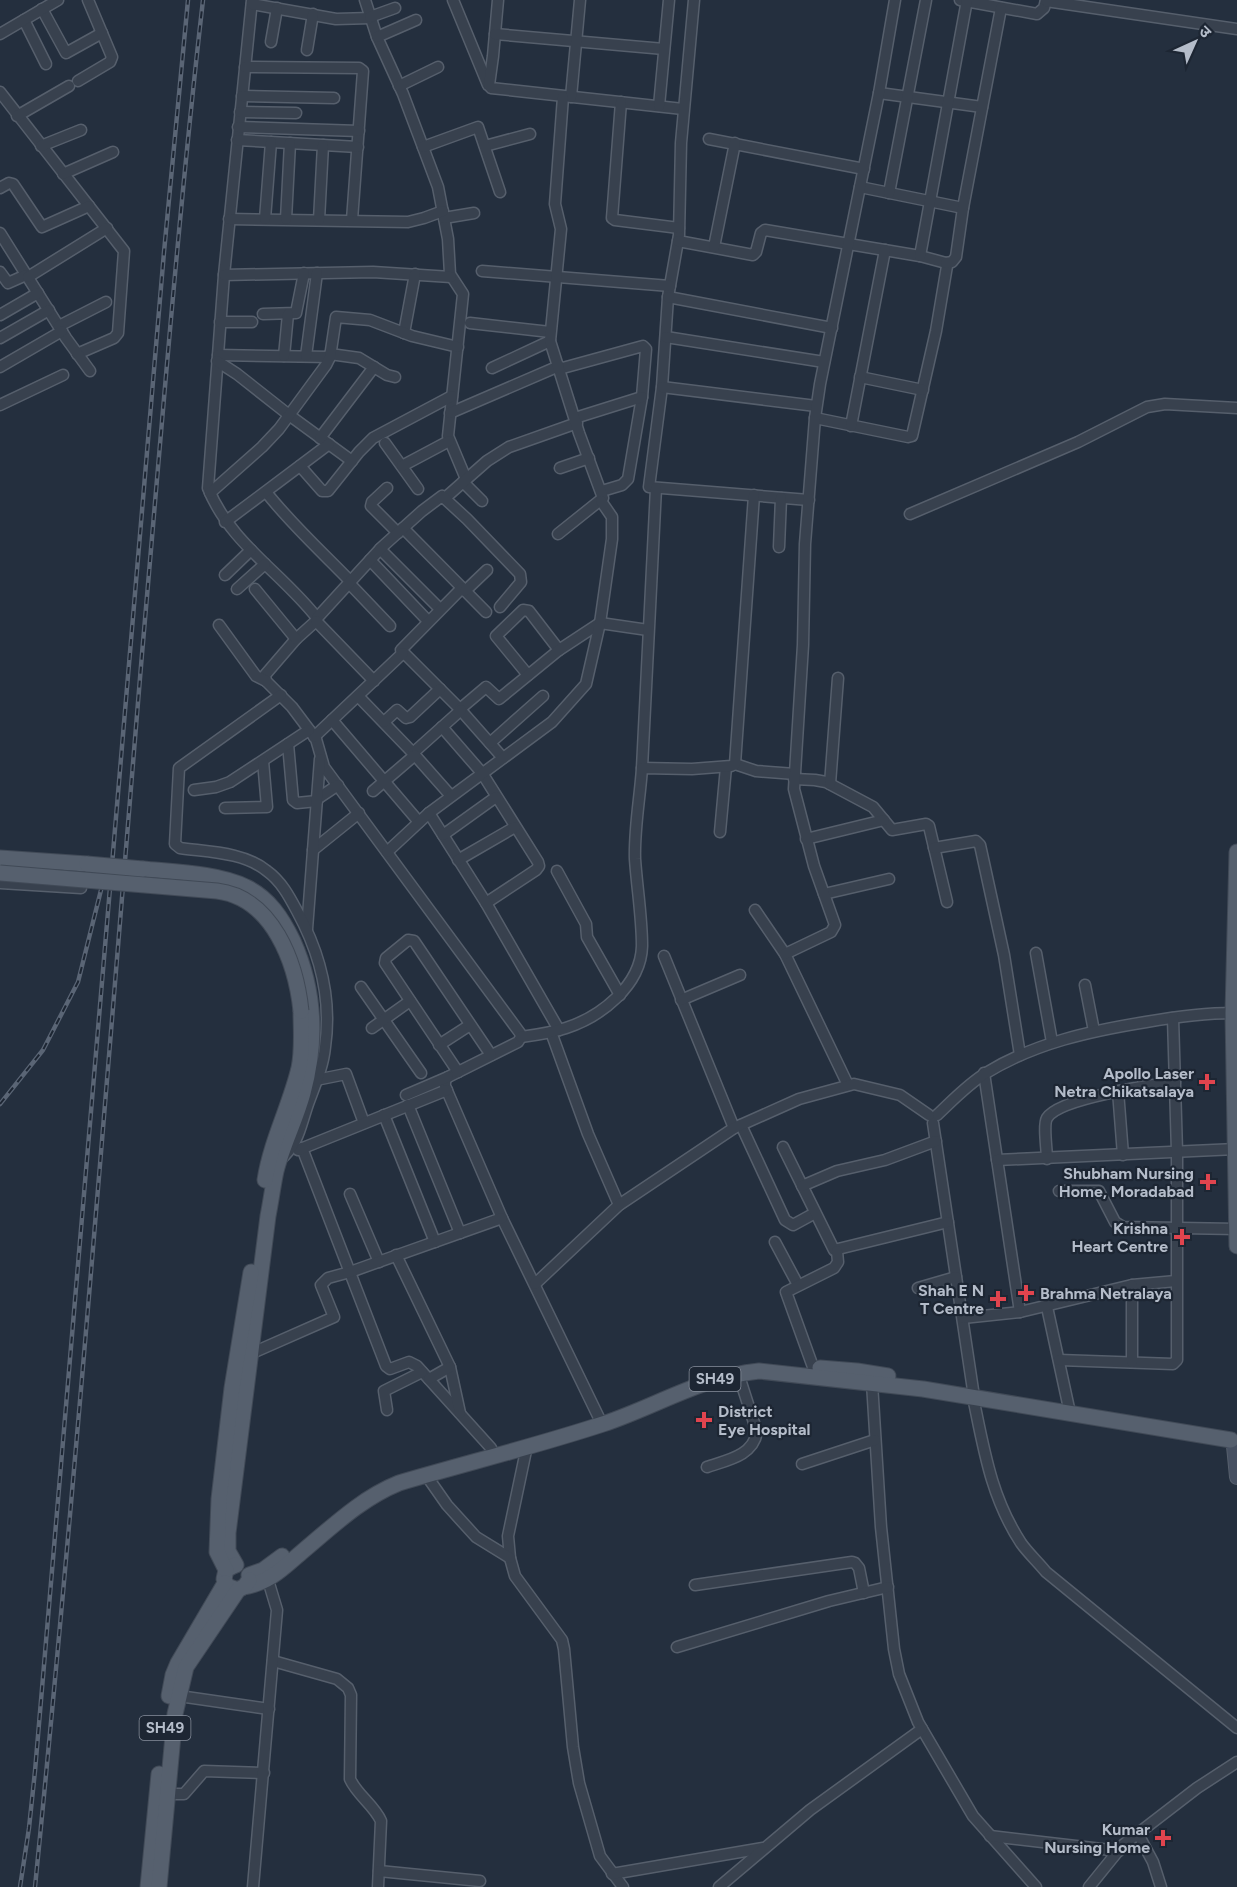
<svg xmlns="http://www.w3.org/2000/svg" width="1237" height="1887" viewBox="0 0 1237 1887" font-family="Figtree,'Noto Sans Devanagari',sans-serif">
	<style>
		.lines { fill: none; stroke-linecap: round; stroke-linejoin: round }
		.street-casing { stroke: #565f6c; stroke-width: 13 }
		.secondary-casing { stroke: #565f6c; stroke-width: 16 }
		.primary-casing { stroke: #414a57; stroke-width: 17 }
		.street { stroke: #38414e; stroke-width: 10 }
		.secondary { stroke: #465061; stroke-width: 14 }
		.primary { stroke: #56606e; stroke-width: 15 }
		.rail-casing { stroke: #5a6575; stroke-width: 4.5 }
		.rail { stroke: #1d2633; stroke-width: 2; stroke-dasharray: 7; stroke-linecap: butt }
		.primary-bridge-casing { stroke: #414a57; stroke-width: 17; stroke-linecap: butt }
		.primary-bridge { stroke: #56606e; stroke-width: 15 }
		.health-dot { fill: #e0444e; stroke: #1d2633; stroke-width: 2 }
		.labels { text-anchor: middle; stroke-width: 4.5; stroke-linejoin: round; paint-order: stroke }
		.shield { fill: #1d2633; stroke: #878f9c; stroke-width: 1.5 }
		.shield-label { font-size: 15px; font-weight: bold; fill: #b4bcc9 }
		.poi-label { font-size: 16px; font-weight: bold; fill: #b4bcc9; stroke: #1d2633; text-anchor: end }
	</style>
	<rect width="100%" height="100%" fill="#242f3e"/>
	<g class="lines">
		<defs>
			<g id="street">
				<path d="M252,0L224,275L208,488C230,543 282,573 317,618L316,621L296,639L265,675L266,681L292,707L316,739L324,767L520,1033L521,1037L518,1042L448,1077L445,1080V1086L502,1218L602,1424"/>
				<polyline points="365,0 377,37 403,94 438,187 448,239 450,274 463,294 448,436 466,479"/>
				<polyline points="453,0 488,85"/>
				<polyline points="498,0 493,56 489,85 491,88 683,109"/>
				<polyline points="694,0 681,143 679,235 668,297 662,387 649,487 809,500"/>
				<polyline points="960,0 1037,14 1044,8 1046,0"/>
				<polyline points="1046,1 1237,29"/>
				<polyline points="252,4 336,19 371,18"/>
				<polyline points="42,9 66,53 102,33"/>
				<polyline points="370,17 395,8"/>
				<polyline points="24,20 46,64"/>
				<polyline points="0,34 58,0"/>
				<polyline points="495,34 664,49"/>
				<polyline points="377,37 416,20"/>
				<polyline points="271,42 277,8"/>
				<polyline points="307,50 313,14"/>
				<polyline points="245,67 359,68 363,71 352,220"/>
				<polyline points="78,81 110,62 112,57 88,0"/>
				<polyline points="399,86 438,67"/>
				<polyline points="0,92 124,251 118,333 114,338 77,354"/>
				<polyline points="879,93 982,107"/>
				<polyline points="242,96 334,98"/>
				<polyline points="571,97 580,0"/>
				<polyline points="621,102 612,218 615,220 679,228"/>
				<polyline points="659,106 669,0"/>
				<polyline points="240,112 296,113"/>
				<polyline points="17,116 69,86"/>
				<polyline points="238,127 359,131"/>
				<polyline points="709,139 864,169"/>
				<polyline points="237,140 358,147"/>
				<polyline points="41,146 81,130"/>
				<polyline points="485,146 530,134"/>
				<polyline points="423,147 478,127 500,192"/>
				<polyline points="63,174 113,152"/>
				<polyline points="860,187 963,208"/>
				<polyline points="0,188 9,183 13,184 42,227 89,206"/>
				<polyline points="889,193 926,0"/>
				<polyline points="444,218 474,213"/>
				<polyline points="229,219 408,222 424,218 443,211"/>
				<polyline points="265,219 271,142"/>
				<polyline points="286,219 290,143"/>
				<polyline points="319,220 323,145"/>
				<polyline points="0,233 66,338 90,371"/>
				<polyline points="678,241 753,255 756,252 761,233 765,230 920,256 946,263 947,266 936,331 912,436 908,437 815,418"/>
				<polyline points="714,247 735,143"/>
				<polyline points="920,256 967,0"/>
				<polyline points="946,263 952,262 956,257 963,208 1001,8"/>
				<polyline points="482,271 670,286"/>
				<polyline points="0,272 8,283 26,275"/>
				<polyline points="224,275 373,272 451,277"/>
				<polyline points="28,277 107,228"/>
				<polyline points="668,297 832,328"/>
				<polyline points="263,314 296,313 304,273"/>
				<polyline points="0,315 38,293"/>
				<polyline points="220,322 252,322"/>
				<polyline points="470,323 550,332"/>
				<polyline points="59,326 106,302"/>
				<polyline points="404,333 415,274"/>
				<polyline points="666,337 824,362"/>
				<polyline points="0,338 49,310"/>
				<polyline points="330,354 359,358 387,375 395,377"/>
				<polyline points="218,355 330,357"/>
				<polyline points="284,356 288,314"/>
				<polyline points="306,356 317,273"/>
				<polyline points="217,361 237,374 289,415 352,461"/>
				<polyline points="0,367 62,331"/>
				<polyline points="492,368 550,341"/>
				<polyline points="559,369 643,346 646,349 642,397 628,479 622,485 602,491"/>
				<polyline points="860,377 923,390"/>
				<polyline points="662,387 816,406"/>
				<polyline points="0,405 63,375"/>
				<polyline points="450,413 559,366"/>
				<polyline points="575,418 642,397"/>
				<polyline points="851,426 885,250"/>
				<polyline points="320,438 374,367"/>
				<polyline points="385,443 418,489"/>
				<polyline points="300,466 322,491 328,491 359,452 373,438 452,396"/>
				<polyline points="402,466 449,441"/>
				<polyline points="560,468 589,458"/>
				<polyline points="463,482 482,501"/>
				<polyline points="387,488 372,502 371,506 398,533"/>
				<path d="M266,492C291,524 322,552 351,582"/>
				<polyline points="210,493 262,447 279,429 326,365 330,357 336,317 370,320 412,336 458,347"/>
				<polyline points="445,498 487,461 509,447 577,423"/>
				<polyline points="910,514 1078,442 1147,407 1165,404 1237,408"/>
				<polyline points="225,522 329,444"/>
				<polyline points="403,528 486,612"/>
				<polyline points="558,534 603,498 579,433 550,341 561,229 555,204 563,97"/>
				<polyline points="779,547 781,498"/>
				<polyline points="380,549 440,609"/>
				<polyline points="370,560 428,621"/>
				<polyline points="225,575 251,550"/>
				<polyline points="349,583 390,626"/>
				<polyline points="462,588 401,650 458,707 503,758"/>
				<polyline points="237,589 265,564"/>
				<polyline points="255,589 296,639"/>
				<polyline points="465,591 487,570"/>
				<polyline points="317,618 382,547 422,511 442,496 467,519 520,574 521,582 500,607"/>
				<polyline points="316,621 374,681"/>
				<polyline points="219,625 256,676 266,681"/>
				<polyline points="528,675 496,636 523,610 529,611 559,650"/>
				<polyline points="358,696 413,753 451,796"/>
				<polyline points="460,709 486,687 499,699 559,650 600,623 648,630"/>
				<polyline points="332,720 419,822"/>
				<polyline points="384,722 397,710 406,718 410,717 440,689"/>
				<polyline points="442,727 482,773 538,862 539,866 536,870 486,903"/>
				<polyline points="314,737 403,653"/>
				<polyline points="490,743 543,696"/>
				<polyline points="288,744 293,800 297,803 317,801"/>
				<polyline points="413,753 461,710"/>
				<polyline points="735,764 756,771 795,774"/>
				<polyline points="642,768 656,488"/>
				<polyline points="794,779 815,780 826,782 873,807 892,830 926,824 929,826 947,902"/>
				<polyline points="830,784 838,678"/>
				<polyline points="194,790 216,787 230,782 309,730"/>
				<polyline points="373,791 415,755"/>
				<polyline points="317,799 338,785"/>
				<polyline points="225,808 267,807 263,761"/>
				<polyline points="429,813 486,903 559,1030"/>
				<polyline points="720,832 726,767"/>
				<polyline points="443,835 496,797"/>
				<polyline points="806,839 884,820"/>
				<polyline points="934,848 976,841 980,845 1004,955 1020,1055"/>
				<polyline points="313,850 359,813"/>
				<polyline points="387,852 429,813 552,722 586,684 600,623 612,539 612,517 601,501"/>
				<polyline points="458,860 515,827"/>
				<polyline points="557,871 586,924 587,937 620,995"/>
				<polyline points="0,883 81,888"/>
				<polyline points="824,894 889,879"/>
				<polyline points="755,910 785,954 848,1085"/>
				<polyline points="307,929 320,759"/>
				<polyline points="1036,953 1052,1042"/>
				<polyline points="785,954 831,932 835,925 814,866 794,789 803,645 805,544 815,418 820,384 879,93 895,0"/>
				<polyline points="664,956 734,1128"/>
				<polyline points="1085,985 1094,1031"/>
				<polyline points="361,987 421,1073"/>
				<polyline points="681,1000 740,975"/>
				<polyline points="372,1028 410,1001"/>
				<polyline points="551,1032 588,1134 619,1205"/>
				<path d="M521,1037C536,1035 551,1033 566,1028C600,1017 641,986 642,946C642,917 637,888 635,859C634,829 640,798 642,768L692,769L731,766L735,764L754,495"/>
				<polyline points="439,1045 470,1025"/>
				<polyline points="458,1072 385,963 386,958 408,940 414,941 491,1055"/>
				<polyline points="984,1073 1020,1312"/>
				<polyline points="316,1080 346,1074 364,1123"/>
				<polyline points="1118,1091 1123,1155"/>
				<polyline points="406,1095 448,1077"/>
				<polyline points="408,1105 460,1233"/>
				<polyline points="384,1115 435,1242"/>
				<path d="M937,1115C952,1101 968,1084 986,1073C1035,1043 1090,1031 1146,1022C1175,1017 1204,1013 1233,1013"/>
				<polyline points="933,1123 973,1390"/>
				<polyline points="741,1125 785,1220 793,1225 815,1213"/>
				<polyline points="783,1147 834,1250 948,1222"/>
				<polyline points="302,1148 386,1366 390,1369 409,1362 417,1366 491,1448"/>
				<polyline points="298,1150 447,1090"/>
				<path d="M1047,1159C1047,1150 1043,1125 1047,1118C1059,1098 1152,1085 1175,1082"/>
				<path d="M280,1160C299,1143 300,1127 308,1104C315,1085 323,1067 325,1047C332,999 320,953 297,911C289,896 281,881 267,871C244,852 208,852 180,848L175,844L179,768L281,695"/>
				<polyline points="997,1160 1236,1149"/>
				<polyline points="802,1186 837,1171 885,1160 936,1141"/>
				<polyline points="1059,1191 1099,1191 1115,1222 1123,1227 1237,1229"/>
				<polyline points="350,1194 379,1262"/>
				<polyline points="775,1242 798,1285"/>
				<polyline points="396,1255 450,1367 460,1413"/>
				<polyline points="535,1284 619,1205 734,1128 799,1099 854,1084 900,1095 929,1115"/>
				<polyline points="918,1288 956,1277"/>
				<polyline points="1047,1307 1070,1413"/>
				<polyline points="963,1318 1020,1312 1132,1285 1176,1281"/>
				<polyline points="250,1354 334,1317 321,1285 328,1278 350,1272 502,1218"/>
				<polyline points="1059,1360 1173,1364 1177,1360 1177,1152 1173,1018"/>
				<polyline points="1132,1362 1132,1285"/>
				<polyline points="813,1367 786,1292 834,1268 838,1262 837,1251"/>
				<polyline points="429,1379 450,1367"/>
				<polyline points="872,1383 881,1527 894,1649 899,1674 918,1722 973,1816 1036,1887"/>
				<path d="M973,1397C984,1450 991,1497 1021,1543C1028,1553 1038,1562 1046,1572L1237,1728"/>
				<polyline points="387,1410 384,1391 422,1372"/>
				<polyline points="527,1446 508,1536 510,1558 515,1576 562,1640 564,1649 573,1747 579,1783 600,1856 623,1887"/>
				<polyline points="802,1464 875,1440"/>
				<path d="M707,1467C727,1460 753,1456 757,1432L738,1373"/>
				<polyline points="426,1475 447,1505 476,1537 510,1558"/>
				<polyline points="695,1585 852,1562 855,1563 859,1568 864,1593"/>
				<polyline points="677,1647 829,1601 888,1587"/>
				<path d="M273,1661L337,1679L348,1688L351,1695L350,1779C357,1795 374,1805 381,1821L378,1887"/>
				<polyline points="179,1696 269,1709"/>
				<polyline points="167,1794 184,1794 204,1771 264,1773"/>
				<polyline points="1138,1834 1153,1862 1161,1887"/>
				<polyline points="990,1836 1119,1851"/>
				<polyline points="379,1871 480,1881"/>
				<polyline points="612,1874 763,1848"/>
				<polyline points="253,1887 277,1610 268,1580"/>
				<polyline points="719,1887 810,1810 922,1729"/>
				<polyline points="1089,1887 1123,1845 1197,1788 1237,1762"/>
			</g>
			<polyline id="secondary" points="1234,1446 1237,1477"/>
			<g id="primary">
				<polyline points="1237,852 1233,1013 1237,1246"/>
				<polyline points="0,858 87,864"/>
				<path d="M143,869C173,872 219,873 246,887C269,898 282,918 293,941C315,990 317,1041 303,1093C296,1119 283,1144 276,1171C273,1185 271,1201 268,1216L228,1533V1551L236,1565"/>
				<path d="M265,1180C271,1141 290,1106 299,1068C303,1049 301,1030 301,1011"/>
				<polyline points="820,1368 857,1371 888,1376"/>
				<polyline points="235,1565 226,1570 224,1579 227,1586 238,1590"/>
				<polyline points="226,1570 217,1552 219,1499 232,1388 251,1272"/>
				<polyline points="249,1575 263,1570 282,1556"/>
				<path d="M244,1587C271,1582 284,1567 303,1551C334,1525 362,1498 399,1483C467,1463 536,1446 603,1424C657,1406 701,1377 759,1371L923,1389L1231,1440"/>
				<polyline points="169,1696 173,1675 178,1663 225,1583"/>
				<polyline points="148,1887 159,1774"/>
				<polyline points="159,1887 175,1714 186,1667 238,1590 245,1586 249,1580"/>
			</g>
		</defs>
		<use href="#street" class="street-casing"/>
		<use href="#secondary" class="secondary-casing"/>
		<use href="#primary" class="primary-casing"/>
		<use href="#street" class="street"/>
		<use href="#secondary" class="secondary"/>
		<use href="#primary" class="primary"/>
		<defs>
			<g id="rail">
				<polyline points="0,1104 43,1050 78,982 107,866"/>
				<polyline points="20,1887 29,1828 35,1771 164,252 188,0"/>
				<path d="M35,1887C76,1477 108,1065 142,654C161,436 178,218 203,0"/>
			</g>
		</defs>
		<use href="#rail" class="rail-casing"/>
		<use href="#rail" class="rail"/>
		<defs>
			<g id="primary-bridge">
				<polyline points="87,864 143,869"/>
				<path d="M0,873L217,891C273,898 296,963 301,1011"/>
			</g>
		</defs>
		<use href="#primary-bridge" class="primary-bridge-casing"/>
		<use href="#primary-bridge" class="primary-bridge"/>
	</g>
	<g class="health-dot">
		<path d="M1204 1073h6v6h6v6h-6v6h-6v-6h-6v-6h6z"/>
		<path d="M1205 1173h6v6h6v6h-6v6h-6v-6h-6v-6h6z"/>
		<path d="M1179 1228h6v6h6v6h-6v6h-6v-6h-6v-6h6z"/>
		<path d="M1023 1284h6v6h6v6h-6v6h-6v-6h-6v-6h6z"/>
		<path d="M995 1290h6v6h6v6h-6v6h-6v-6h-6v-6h6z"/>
		<path d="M701 1411h6v6h6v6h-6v6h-6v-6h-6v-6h6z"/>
		<path d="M1160 1829h6v6h6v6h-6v6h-6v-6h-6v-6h6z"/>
	</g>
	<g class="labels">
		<g class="shield">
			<rect x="689.5" y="1367" width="51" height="24" rx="4.5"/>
			<rect x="139.5" y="1716" width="51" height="24" rx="4.5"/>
		</g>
		<g class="shield-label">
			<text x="715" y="1384">SH49</text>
			<text x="165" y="1733">SH49</text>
		</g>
		<g class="poi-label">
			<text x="1194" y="1079">Apollo Laser<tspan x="1194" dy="18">Netra Chikatsalaya</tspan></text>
			<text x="1194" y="1179">Shubham Nursing<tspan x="1194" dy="18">Home, Moradabad</tspan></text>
			<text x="1168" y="1234">Krishna<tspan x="1168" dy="18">Heart Centre</tspan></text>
			<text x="984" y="1296">Shah E N<tspan x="984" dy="18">T Centre</tspan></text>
			<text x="1040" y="1299" text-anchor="start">Brahma Netralaya</text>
			<text x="718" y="1417" text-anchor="start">District<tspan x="718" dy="18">Eye Hospital</tspan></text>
			<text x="1150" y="1835">Kumar<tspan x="1150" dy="18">Nursing Home</tspan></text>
		</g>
	</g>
	<g transform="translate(1195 42) rotate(45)" stroke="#1d2633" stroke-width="4.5" paint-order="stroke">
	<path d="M0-4.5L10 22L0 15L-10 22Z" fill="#b4bcc9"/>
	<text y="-9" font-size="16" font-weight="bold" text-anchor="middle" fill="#b4bcc9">उ</text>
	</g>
</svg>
